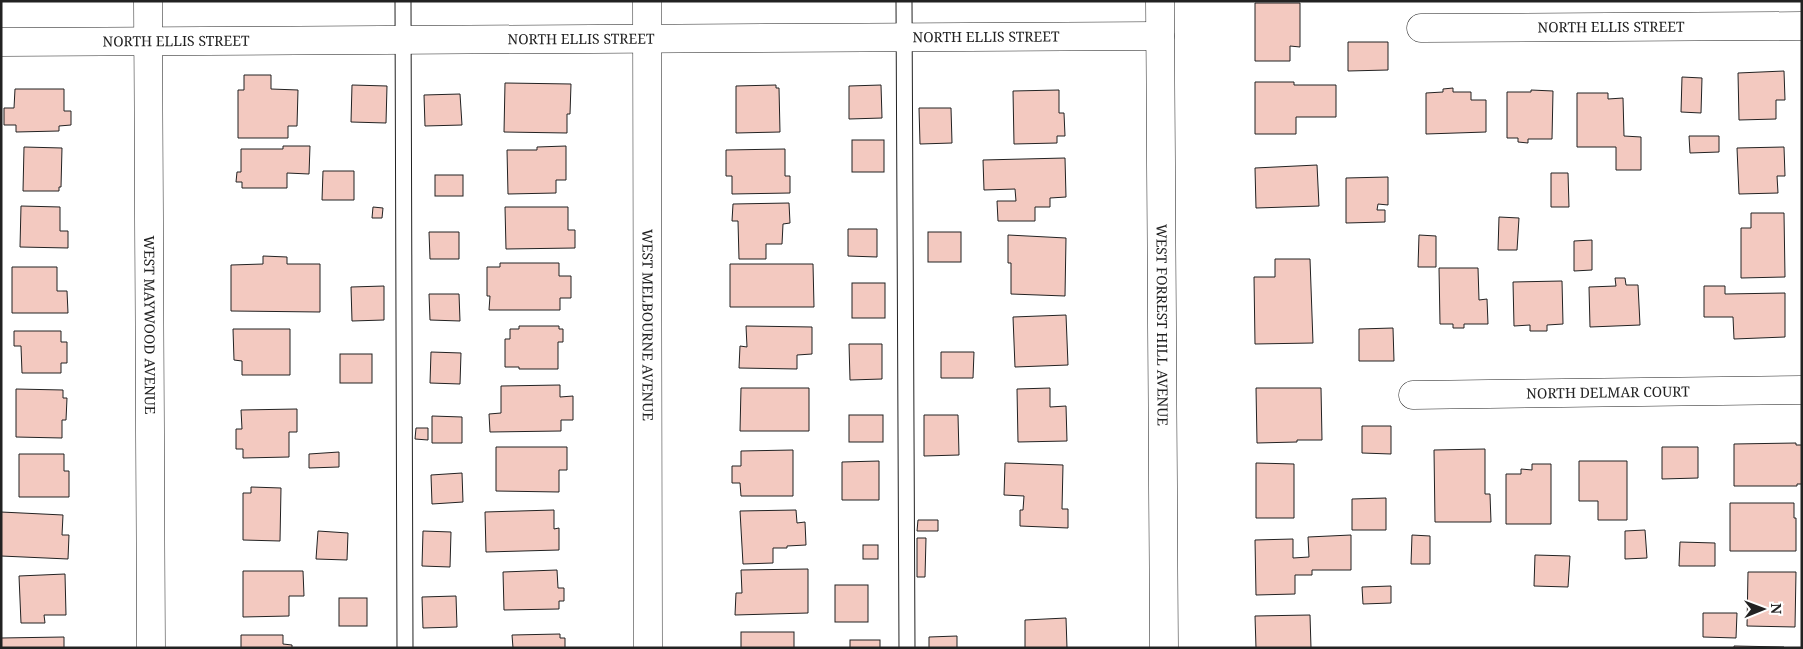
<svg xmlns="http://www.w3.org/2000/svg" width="1803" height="649" viewBox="0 0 1803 649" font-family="'Noto Serif',serif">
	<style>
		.building { fill: #f3c9c0; stroke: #222 }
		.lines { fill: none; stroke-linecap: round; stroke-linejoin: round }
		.service-casing { stroke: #222; stroke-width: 17 }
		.minor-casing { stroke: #222; stroke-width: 29 }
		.secondary-casing { stroke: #222; stroke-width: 29 }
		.service { stroke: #fff; stroke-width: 15 }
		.minor { stroke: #fff; stroke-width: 28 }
		.secondary { stroke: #fff; stroke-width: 28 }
		.labels { text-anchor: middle; stroke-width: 4; stroke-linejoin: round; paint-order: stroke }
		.street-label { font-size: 14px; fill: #222; stroke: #fff }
	</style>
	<rect width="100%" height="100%" fill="#fff"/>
	<g class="building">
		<polygon points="1255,3 1300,3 1300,47 1290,46 1290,61 1255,61"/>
		<polygon points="1348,42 1388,42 1388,70 1348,71"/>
		<polygon points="1784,71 1785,100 1776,100 1776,119 1739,120 1738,73"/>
		<polygon points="244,75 271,75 271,89 298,90 297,126 288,126 288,138 238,138 238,90 244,90"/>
		<polygon points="1682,77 1702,78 1701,113 1681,112"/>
		<polygon points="1255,82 1294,82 1294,85 1336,85 1336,117 1296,117 1296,134 1255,134"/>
		<polygon points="505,83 571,84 570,114 567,114 567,133 504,132"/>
		<polygon points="352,85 387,86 386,123 351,122"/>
		<polygon points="776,85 776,88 779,88 780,132 736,133 736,86"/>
		<polygon points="881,85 882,118 849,119 849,86"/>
		<polygon points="1453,88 1453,92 1471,92 1471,100 1486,100 1486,132 1426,134 1426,93 1443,92 1443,89"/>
		<polygon points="15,89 64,89 64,111 71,111 71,125 59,126 59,131 16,132 16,125 4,125 4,108 14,108"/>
		<polygon points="1059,90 1059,113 1064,113 1065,136 1057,136 1057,143 1014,144 1013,91"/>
		<polygon points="1531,90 1553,91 1552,139 1528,139 1528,143 1518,142 1518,138 1507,138 1507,92 1531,92"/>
		<polygon points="1577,93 1608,93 1608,99 1623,98 1624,136 1641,137 1641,170 1616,170 1616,147 1577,147"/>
		<polygon points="460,94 462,125 425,126 424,95"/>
		<polygon points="919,108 951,108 952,143 920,144"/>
		<polygon points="1689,136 1719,136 1719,152 1690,153"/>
		<rect x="852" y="140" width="32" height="32"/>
		<polygon points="283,146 310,146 309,174 287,173 287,188 242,188 242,182 236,182 237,172 241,172 241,149 283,149"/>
		<polygon points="566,146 566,180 556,180 556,193 508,194 507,150 537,150 537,147"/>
		<polygon points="24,147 62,148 61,187 59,187 59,191 23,191"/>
		<polygon points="1784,147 1785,176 1777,176 1778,193 1739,194 1737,148"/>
		<polygon points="785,149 785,176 790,176 790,193 732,194 732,176 726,176 726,150"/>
		<polygon points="1065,158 1066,197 1050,198 1050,207 1035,207 1035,221 998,221 997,201 1016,201 1015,189 984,190 983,160"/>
		<polygon points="1317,165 1319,206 1256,208 1255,168"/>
		<polygon points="323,171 354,171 354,200 322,200"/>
		<polygon points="1551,173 1568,173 1569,207 1551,207"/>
		<rect x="435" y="175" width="28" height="21"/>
		<polygon points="1388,177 1388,205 1378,204 1377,210 1385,210 1385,222 1346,223 1346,178"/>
		<polygon points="789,203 790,223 783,224 782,244 766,244 766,259 739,259 738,221 732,221 733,204"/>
		<polygon points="21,206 60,207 60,231 68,231 68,248 20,247"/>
		<polygon points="373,207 383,208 382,218 372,218"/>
		<polygon points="505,207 568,207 568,230 575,230 575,248 506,249"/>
		<polygon points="1751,213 1784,213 1785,277 1741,278 1741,228 1751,228"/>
		<polygon points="1499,217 1519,218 1517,250 1498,250"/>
		<polygon points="848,229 877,229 877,257 848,256"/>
		<polygon points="429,232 459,232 459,259 430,259"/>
		<rect x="928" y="232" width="33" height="30"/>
		<polygon points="1008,235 1066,238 1065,296 1011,294 1011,263 1008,263"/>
		<polygon points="1419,235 1436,236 1436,267 1418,267"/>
		<polygon points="1592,240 1592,270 1574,271 1574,241"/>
		<polygon points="263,256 287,257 287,264 320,264 320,312 231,311 231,265 263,264"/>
		<polygon points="1275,259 1310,259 1313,343 1255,344 1254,277 1275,277"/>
		<polygon points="500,263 559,263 559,276 571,276 571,298 560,298 560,310 489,310 490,296 487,296 487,267 500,267"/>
		<polygon points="730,264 813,264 814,307 730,307"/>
		<polygon points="12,267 57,267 57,291 67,291 68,313 12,313"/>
		<polygon points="1439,268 1478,268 1479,300 1487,299 1488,324 1464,324 1464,328 1453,328 1453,324 1440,324"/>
		<polygon points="1615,278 1625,278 1626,285 1638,285 1640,325 1590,327 1589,287 1616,286"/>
		<polygon points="1562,281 1563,324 1547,325 1547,331 1530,331 1530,325 1514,326 1513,282"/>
		<rect x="852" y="283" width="33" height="35"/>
		<polygon points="384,286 384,320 352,321 351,287"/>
		<polygon points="1704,286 1725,286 1725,294 1785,293 1785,337 1734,339 1733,317 1704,317"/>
		<polygon points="429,294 459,294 460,321 430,320"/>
		<polygon points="1066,315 1068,365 1015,367 1013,317"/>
		<polygon points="519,326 559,326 559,329 563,329 563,342 558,342 558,369 519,369 519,367 505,367 505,339 510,339 510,329 519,329"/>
		<polygon points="746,326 812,327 812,354 797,355 797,369 739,368 740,346 747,347"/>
		<polygon points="1393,328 1394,361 1359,361 1359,329"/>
		<polygon points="233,329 290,329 290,375 242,375 242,361 234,360"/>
		<polygon points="14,331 61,331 61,342 67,342 67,363 61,363 61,373 22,373 21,346 14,346"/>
		<polygon points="849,344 882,344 882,379 850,380"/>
		<polygon points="431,352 461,353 460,384 430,383"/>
		<polygon points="941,352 974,352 973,378 941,378"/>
		<rect x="340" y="354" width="32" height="29"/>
		<polygon points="560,385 560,397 573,396 573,420 561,420 561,431 490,432 489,414 501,413 501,386"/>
		<polygon points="741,388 809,388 809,431 740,431"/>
		<polygon points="1050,388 1050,407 1066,406 1067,441 1018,442 1017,389"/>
		<polygon points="1256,388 1321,388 1322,440 1297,440 1297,442 1257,443"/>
		<polygon points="16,389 63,390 63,398 67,398 66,420 62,420 62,438 16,437"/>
		<polygon points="297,409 297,432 289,432 289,457 243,458 243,449 236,449 236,429 242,429 241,410"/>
		<rect x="849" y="415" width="34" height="27"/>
		<polygon points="924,415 958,415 959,455 924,456"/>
		<polygon points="432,416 462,417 462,443 432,443"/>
		<polygon points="1362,426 1391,426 1391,454 1362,453"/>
		<polygon points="416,428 428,428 428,440 415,439"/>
		<polygon points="1796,443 1796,445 1802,445 1802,484 1797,484 1797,486 1734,486 1734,444"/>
		<polygon points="496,447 567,447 567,470 559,470 559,492 496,491"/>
		<polygon points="1662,447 1698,447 1698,478 1662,479"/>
		<polygon points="1485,449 1485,494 1490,494 1491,522 1435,522 1434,450"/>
		<polygon points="793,450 793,496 741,496 740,483 732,483 732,466 741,466 741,451"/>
		<polygon points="339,452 339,467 309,468 309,454"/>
		<polygon points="19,454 64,454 64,471 69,471 69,497 19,497"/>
		<polygon points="879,461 879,500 842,500 842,462"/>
		<polygon points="1579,461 1627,461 1627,520 1598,520 1598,501 1579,501"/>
		<polygon points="1005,463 1063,465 1062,509 1068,509 1068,528 1020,526 1020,510 1023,510 1024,496 1004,495"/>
		<polygon points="1256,463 1294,464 1294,518 1256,518"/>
		<polygon points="1532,464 1551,464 1551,524 1506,524 1506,474 1521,474 1521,469 1532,470"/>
		<polygon points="462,473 463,502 432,504 431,475"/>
		<polygon points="251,487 281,488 280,541 243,540 243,493 251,493"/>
		<polygon points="1386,498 1386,530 1352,530 1352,499"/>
		<polygon points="1730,503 1794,503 1794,518 1796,518 1796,551 1730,551"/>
		<polygon points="554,510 554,529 559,528 559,550 486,552 485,512"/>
		<polygon points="796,510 797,523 805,522 806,545 787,546 787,548 773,548 773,563 743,564 740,511"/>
		<polygon points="1,512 63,515 62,535 69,535 68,559 1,556"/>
		<polygon points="918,520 938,520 938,531 917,531"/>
		<polygon points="1645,530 1647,558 1625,559 1625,531"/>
		<polygon points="318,531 348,533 347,560 316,559"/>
		<polygon points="423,531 451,532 450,567 422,566"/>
		<polygon points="1351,535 1351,570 1312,570 1312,575 1295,575 1295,594 1256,595 1255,540 1293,539 1293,558 1309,557 1308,537"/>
		<polygon points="1412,535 1430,536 1430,564 1411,564"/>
		<polygon points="917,538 926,538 925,577 917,577"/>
		<polygon points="1680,542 1715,543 1715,566 1679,566"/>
		<rect x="863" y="545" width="15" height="14"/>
		<polygon points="1535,555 1570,556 1568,587 1534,586"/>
		<polygon points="808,569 808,613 735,615 736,593 742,593 741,570"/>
		<polygon points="557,570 558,588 564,588 564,601 559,601 559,609 504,610 503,572"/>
		<polygon points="243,571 303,571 304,596 289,596 289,616 243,617"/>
		<polygon points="1748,572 1796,572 1795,627 1747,626"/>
		<polygon points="65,574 66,615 44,615 45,623 21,623 19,576"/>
		<rect x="835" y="585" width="33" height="37"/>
		<polygon points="1391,586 1391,603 1363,604 1362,587"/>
		<polygon points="456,596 457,627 423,628 422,597"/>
		<rect x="339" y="598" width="28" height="28"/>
		<polygon points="1703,613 1737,613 1736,638 1703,637"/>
		<polygon points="1310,615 1311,648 1256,648 1255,616"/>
		<polygon points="1066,618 1067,648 1025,648 1025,620"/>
		<rect x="741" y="632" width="53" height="16"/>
		<polygon points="560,634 560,638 565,638 565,648 513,648 512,635"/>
		<polygon points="241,635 283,635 283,644 292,645 292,648 241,648"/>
		<polygon points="957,636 957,648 929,648 929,637"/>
		<polygon points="64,637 64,648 1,648 1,638"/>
		<rect x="850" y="640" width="30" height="8"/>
		<polygon points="1734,646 1784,647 1784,648 1734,648"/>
	</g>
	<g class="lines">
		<defs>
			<g id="service">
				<polyline points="403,1 405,648"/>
				<polyline points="904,1 907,648"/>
			</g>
			<g id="minor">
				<path id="s1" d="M148,1L151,648"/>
				<path id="s2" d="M647,1L648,648"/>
				<path id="s3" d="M1421,28L1802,26"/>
				<path id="s4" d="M1,42L1160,36"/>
				<path id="s5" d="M1413,395L1802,390"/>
			</g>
			<g id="secondary">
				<path id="s6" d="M1160,1L1164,648"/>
			</g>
		</defs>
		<use href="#service" class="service-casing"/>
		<use href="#minor" class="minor-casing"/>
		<use href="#secondary" class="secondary-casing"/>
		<use href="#service" class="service"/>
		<use href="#minor" class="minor"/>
		<use href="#secondary" class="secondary"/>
	</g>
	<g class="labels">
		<g class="street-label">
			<text dy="5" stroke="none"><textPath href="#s3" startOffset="190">NORTH ELLIS STREET</textPath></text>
			<text dy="5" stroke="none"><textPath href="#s4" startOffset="985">NORTH ELLIS STREET</textPath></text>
			<text dy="5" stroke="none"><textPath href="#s4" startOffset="580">NORTH ELLIS STREET</textPath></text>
			<text dy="5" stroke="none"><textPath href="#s4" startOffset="175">NORTH ELLIS STREET</textPath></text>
			<text dy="5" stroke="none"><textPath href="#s2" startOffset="324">WEST MELBOURNE AVENUE</textPath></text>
			<text dy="5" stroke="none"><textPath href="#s1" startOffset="324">WEST MAYWOOD AVENUE</textPath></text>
			<text dy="5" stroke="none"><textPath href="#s6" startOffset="324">WEST FORREST HILL AVENUE</textPath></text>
			<text dy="5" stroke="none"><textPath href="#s5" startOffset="195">NORTH DELMAR COURT</textPath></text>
		</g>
	</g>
	<rect width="1803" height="649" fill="none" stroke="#222222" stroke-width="5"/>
	<g transform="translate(1763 609) rotate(89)" stroke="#ffffff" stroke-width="4" paint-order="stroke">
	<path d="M0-4L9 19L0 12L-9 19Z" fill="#222222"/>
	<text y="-8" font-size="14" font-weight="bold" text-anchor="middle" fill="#222222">N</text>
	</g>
</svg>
